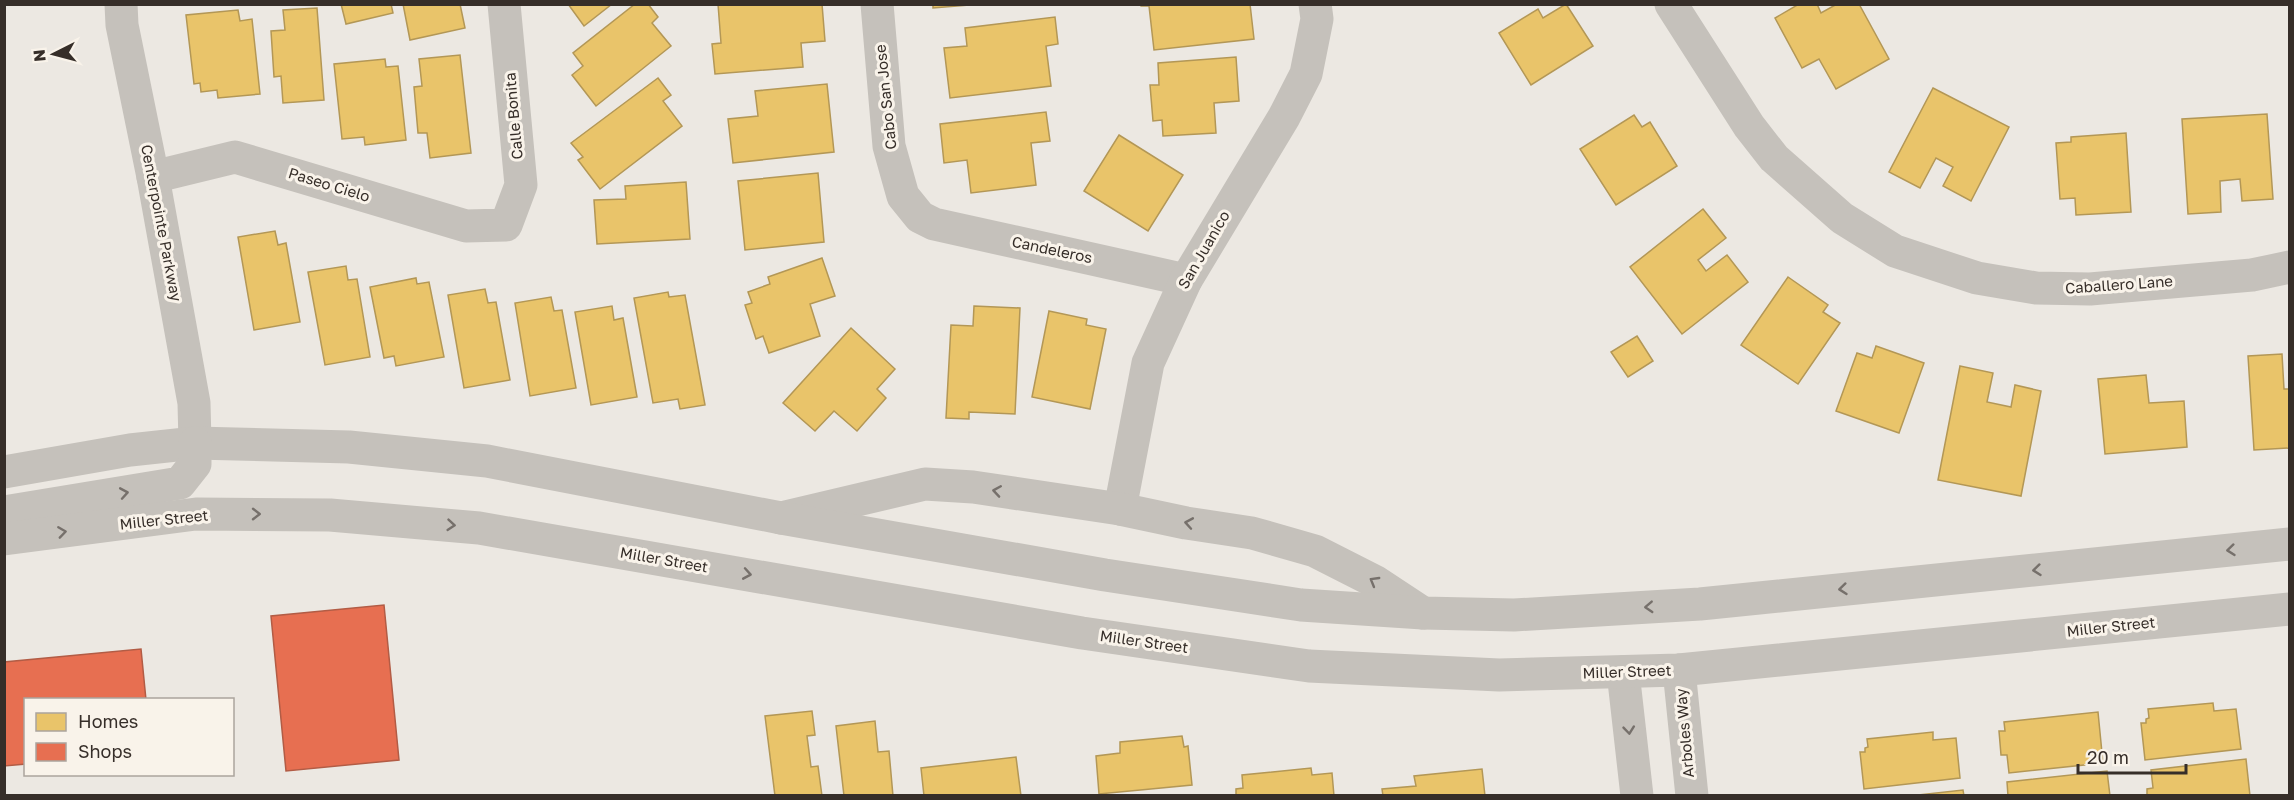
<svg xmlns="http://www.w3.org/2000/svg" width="2294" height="800" viewBox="0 0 2294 800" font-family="'Golos Text',sans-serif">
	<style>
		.homes { fill: #e9c46a; stroke: #b39756; stroke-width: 1.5 }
		.shops { fill: #e76f51; stroke: #b25c45; stroke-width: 1.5 }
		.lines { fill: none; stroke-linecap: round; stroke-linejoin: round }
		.minor { stroke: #c5c1bb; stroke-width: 33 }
		.tertiary { stroke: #c5c1bb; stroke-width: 33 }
		.oneway { stroke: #76706b }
		.labels { text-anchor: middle; stroke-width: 6; stroke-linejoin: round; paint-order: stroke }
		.street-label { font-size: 15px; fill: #362e29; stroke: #f9f3ea }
	</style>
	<rect width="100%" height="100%" fill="#ece8e2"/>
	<g class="homes">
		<polygon points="341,4 391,4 393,13 346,24"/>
		<polygon points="403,4 460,4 465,28 410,40"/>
		<polygon points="568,4 612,4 584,26"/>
		<polygon points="635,4 648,4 658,17 652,23 671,46 596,106 572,75 583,66 573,53"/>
		<polygon points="718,4 822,4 825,41 801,43 803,67 715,74 712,44 721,43"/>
		<polygon points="933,4 982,4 933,8"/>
		<polygon points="1140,4 1250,4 1254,39 1154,50 1149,6 1141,6"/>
		<polygon points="1566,4 1593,46 1531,85 1499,33 1538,9 1543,18"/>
		<polygon points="1799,4 1817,4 1821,13 1837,4 1859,4 1889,59 1836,89 1819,59 1802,68 1775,18"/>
		<polygon points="317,8 324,100 283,103 281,76 274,77 271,31 285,30 283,10"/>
		<polygon points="238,10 240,21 252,19 260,94 218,98 217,90 201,92 200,83 194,84 186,15"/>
		<polygon points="1055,17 1058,44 1046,46 1051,86 950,98 944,48 967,46 965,28"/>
		<polygon points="460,55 471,153 430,158 427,133 418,133 414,87 422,86 419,59"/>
		<polygon points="1236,57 1239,101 1214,103 1216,133 1163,136 1162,120 1153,121 1150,85 1159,85 1158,63"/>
		<polygon points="385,59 386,67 398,66 406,140 365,145 364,137 342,139 334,64"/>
		<polygon points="658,78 671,95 663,101 682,126 600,189 578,160 583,157 571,143"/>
		<polygon points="827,84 834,152 733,163 728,119 758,116 755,91"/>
		<polygon points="1933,88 2009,127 1971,201 1943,186 1953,167 1936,158 1920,188 1889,172"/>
		<polygon points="1046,112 1050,141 1031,143 1036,185 971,193 967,160 944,163 940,124"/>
		<polygon points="2267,114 2273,199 2242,201 2240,179 2220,181 2221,212 2188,214 2182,119"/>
		<polygon points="1634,115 1642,127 1650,122 1677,166 1616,205 1580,149"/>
		<polygon points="2126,133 2131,212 2076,215 2075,198 2060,199 2056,143 2071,142 2071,137"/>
		<polygon points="1119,135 1183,175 1148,231 1084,191"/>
		<polygon points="818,173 824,242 745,250 738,181"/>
		<polygon points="686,182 690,239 597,244 594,200 626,199 625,186"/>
		<polygon points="1703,209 1726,238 1698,260 1706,271 1727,255 1748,282 1682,334 1630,267"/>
		<polygon points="275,231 278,245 286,243 300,322 254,330 238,237"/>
		<polygon points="822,258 835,296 810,304 820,336 769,353 763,336 756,339 745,305 752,303 748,292 770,284 768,277"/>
		<polygon points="346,266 348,280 357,279 370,357 325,365 308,272"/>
		<polygon points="1788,277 1828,305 1823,312 1840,323 1798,384 1741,345"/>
		<polygon points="416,278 417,284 429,282 444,357 396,366 394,356 384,358 370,287"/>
		<polygon points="485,289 488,303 496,302 510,380 464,388 448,295"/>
		<polygon points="668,292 669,297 685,295 705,405 680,409 678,399 653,403 634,298"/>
		<polygon points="551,297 554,311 562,310 576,388 530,396 515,303"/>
		<polygon points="612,306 614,320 623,318 637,397 591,405 575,312"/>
		<polygon points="974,306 1020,308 1015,414 969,412 969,419 946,418 951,325 973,326"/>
		<polygon points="1049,311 1087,319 1086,325 1106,329 1090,409 1032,397"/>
		<polygon points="851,328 895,369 877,389 886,398 857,431 834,411 815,431 783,403"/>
		<polygon points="1637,336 1653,361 1628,377 1611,352"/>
		<polygon points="1876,346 1924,363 1899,433 1836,411 1857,353 1872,358"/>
		<polygon points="2282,354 2284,389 2290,389 2290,448 2254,450 2248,356"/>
		<polygon points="1960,366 1993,373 1987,402 2011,407 2015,385 2041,391 2021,496 1938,480"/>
		<polygon points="2146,375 2149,403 2184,401 2187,447 2105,454 2098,379"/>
		<polygon points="2213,703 2214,711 2236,709 2241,749 2145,760 2141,723 2146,723 2146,719 2149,718 2148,709"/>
		<polygon points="812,711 815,735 807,736 811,767 818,766 822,796 775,796 765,716"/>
		<polygon points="2098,712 2103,763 2009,773 2007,755 2001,755 1999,731 2005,731 2004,722"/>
		<polygon points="875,721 878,752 889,751 893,796 844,796 836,726"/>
		<polygon points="1933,732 1933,740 1956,738 1960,778 1864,789 1860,752 1865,752 1865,748 1868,747 1867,739"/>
		<polygon points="1182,736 1184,747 1188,746 1192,785 1099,794 1096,756 1120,753 1120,742"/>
		<polygon points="1016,757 1021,796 924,796 921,768"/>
		<polygon points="2246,759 2250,796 2147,796 2147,789 2153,788 2151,770"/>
		<polygon points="1311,768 1312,775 1332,773 1334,796 1236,796 1236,789 1243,788 1242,775"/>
		<polygon points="1482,769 1485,796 1383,796 1382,789 1416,786 1414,776"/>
		<polygon points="2107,771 2110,796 2008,796 2007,782"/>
		<polygon points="1963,790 1964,796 1909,796"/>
	</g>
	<g class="shops">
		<polygon points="384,605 399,760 286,771 271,616"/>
		<polygon points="141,649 146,700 26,700 26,764 4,766 4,662"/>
	</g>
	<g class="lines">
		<g class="minor">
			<polyline points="121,4 122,25 153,177 194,403 195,443"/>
			<polyline points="877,4 889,146 903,196 920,217 934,224 1186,280"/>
			<polyline points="1671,4 1749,126 1774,158 1842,218 1895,251 1977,278 2036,288 2090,289 2252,275 2290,267"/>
			<polyline points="153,177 235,157 466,226 506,225 521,185 504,4"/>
			<polyline points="1120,509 1148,363 1186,280 1284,117 1306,74 1317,19 1315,4"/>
			<polyline points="781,518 925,484 973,487 1120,509 1186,523 1252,533 1315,551 1376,582 1423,613"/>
			<polyline points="1679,670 1692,796"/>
			<polyline points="1623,672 1637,796"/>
		</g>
		<g class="tertiary">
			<polyline points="4,472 130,450 195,443 349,447 487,461 781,518 1105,575 1301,605 1423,613 1514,615 1700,604 2290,544"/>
			<polyline points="4,512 180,483 195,464 195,443"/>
			<polyline points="4,539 196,514 330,515 479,528 1082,633 1309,666 1499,675 1679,670 2290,609"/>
		</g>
	</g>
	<defs><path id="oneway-chevron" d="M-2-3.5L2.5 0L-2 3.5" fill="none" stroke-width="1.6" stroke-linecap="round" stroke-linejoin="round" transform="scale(1.5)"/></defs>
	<g class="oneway">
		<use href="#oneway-chevron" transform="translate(997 491) rotate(-171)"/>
		<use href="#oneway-chevron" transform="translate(124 493) rotate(-10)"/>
		<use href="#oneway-chevron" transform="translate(256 514)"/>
		<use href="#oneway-chevron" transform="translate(1189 523) rotate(-170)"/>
		<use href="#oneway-chevron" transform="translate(451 525) rotate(5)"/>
		<use href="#oneway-chevron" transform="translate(62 532) rotate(-8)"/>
		<use href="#oneway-chevron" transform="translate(2231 550) rotate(174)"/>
		<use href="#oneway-chevron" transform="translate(2037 570) rotate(174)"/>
		<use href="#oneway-chevron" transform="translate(747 574) rotate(10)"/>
		<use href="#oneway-chevron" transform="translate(1374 581) rotate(-150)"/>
		<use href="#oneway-chevron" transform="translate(1843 589) rotate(174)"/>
		<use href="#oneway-chevron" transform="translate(1649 607) rotate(177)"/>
		<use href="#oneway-chevron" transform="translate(1629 730) rotate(84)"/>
	</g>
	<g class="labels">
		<g class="street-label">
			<text transform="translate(886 97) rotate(-96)" y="5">Cabo San Jose</text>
			<text transform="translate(514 116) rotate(-95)" y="5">Calle Bonita</text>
			<text transform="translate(329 185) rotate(17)" y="5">Paseo Cielo</text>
			<text transform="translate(161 223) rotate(79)" y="5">Centerpointe Parkway</text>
			<text transform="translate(1052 250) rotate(12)" y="5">Candeleros</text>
			<text transform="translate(1204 250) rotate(-60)" y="5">San Juanico</text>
			<text transform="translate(2119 285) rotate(-4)" y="5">Caballero Lane</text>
			<text transform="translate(164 520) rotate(-6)" y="5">Miller Street</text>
			<text transform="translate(664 560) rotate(10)" y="5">Miller Street</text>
			<text transform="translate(2111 627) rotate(-6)" y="5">Miller Street</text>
			<text transform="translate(1144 642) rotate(8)" y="5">Miller Street</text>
			<text transform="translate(1627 672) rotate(-2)" y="5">Miller Street</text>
			<text transform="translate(1685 733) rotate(-95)" y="5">Arboles Way</text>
		</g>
	</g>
	<rect width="2294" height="800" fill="none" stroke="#362e29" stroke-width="12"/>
	<rect x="24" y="698" width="210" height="78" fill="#f9f3ea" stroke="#aba49d" stroke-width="1.5"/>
	<rect x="36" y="713" width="30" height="18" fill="#e9c46a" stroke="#aba49d" stroke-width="1.5"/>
	<text x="78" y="728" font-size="18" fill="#362e29">Homes</text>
	<rect x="36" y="743" width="30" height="18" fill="#e76f51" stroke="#aba49d" stroke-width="1.5"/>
	<text x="78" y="758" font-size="18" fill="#362e29">Shops</text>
	<g transform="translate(54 54) rotate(264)" stroke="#f9f3ea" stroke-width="4.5" paint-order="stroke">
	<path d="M0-4.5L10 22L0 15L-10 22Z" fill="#362e29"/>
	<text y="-9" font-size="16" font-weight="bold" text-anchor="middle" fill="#362e29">N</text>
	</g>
	<path d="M2078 764v9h108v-9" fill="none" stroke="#362e29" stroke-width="3"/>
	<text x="2087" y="764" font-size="18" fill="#362e29" stroke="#f9f3ea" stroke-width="4.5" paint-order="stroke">20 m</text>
</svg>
